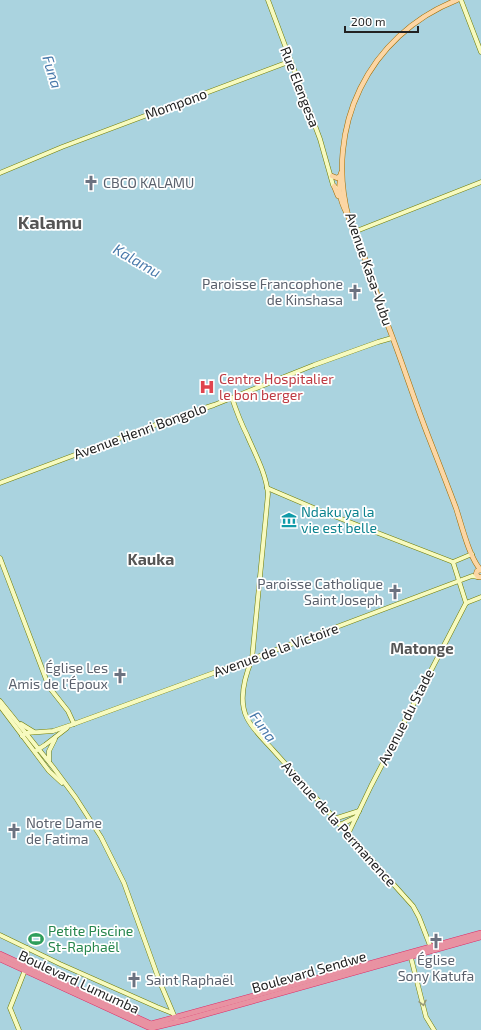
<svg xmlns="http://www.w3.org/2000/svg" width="481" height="1030" viewBox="0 0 481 1030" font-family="'Exo 2',sans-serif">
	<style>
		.water { fill: #aad3df }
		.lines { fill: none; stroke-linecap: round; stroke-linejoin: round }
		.secondary-casing { stroke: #707d05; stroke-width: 5 }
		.primary-casing { stroke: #a06b00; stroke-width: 5.5 }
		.highway-casing { stroke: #dc2a67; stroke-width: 6 }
		.secondary { stroke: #f7fabf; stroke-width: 4 }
		.primary { stroke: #fcd6a4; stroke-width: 4.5 }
		.highway { stroke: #e892a2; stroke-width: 5 }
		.oneway { stroke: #979978 }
		.labels { text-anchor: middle; stroke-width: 3.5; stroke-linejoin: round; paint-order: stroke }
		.street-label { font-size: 14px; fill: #222; stroke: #fff }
		.worship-label { font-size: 14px; fill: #5b616d; stroke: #fff; text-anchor: start }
		.health-label { font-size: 14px; fill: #be3a42; stroke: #fff; text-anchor: start }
		.culture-label { font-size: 14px; fill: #0d838f; stroke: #fff; text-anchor: start }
		.leisure-label { font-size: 14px; fill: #27864d; stroke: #fff; text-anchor: start }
		.water-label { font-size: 15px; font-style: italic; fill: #4a7aab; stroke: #fff }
		.neighbourhood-label { font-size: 15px; font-weight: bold; fill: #555; stroke: #fff }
		.quarter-label { font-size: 16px; font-weight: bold; fill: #555; stroke: #fff }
		.district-label { font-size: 18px; font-weight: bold; fill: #555; stroke: #fff }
	</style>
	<rect width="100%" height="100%" fill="#f2efe9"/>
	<rect class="water" x="0" y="0" width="481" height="1030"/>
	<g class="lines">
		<defs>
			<g id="secondary">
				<polyline points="268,0 320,139 333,185 336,188"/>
				<polyline points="461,0 481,52"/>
				<polyline points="0,173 62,147 291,61"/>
				<polyline points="354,232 481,182"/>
				<path d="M232,398C236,410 241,423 247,435C255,454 266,473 268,494L252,659C245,676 238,700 247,718C253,730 264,740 273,750L413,906L419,917L431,948"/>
				<polyline points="0,483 171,419 214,405 314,365 378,342 392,338"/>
				<polyline points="267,488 321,511 453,562"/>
				<polyline points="0,558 49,687 68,711 74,724"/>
				<polyline points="453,562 466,603"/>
				<polyline points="453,562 472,554"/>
				<polyline points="466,603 481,597"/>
				<polyline points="0,701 53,767 76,798 101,837 124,883 159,980 176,1020"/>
				<polyline points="0,706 49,771 62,783"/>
				<polyline points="21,724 34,732"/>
				<polyline points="22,736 26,733 53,731 71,725 249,660 472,576 478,577"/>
				<polyline points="37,750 45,745 67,728"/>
				<polyline points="49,761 49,751 55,739"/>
				<polyline points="334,819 359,811"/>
				<polyline points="342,824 356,817"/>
				<polyline points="348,834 371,786 466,603"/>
				<polyline points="0,935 60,964 157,1007 172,1013"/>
				<polyline points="410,954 426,1017 434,1030"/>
				<polyline points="19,1030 10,1008 27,965 27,948"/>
			</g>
			<g id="primary">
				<path d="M457,0C368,35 324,128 349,219C353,232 359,244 364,256C372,278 379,300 387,323C402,361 414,400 429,438C438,461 447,484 456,508C461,523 470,560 481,570"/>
				<path d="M341,173C338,190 339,198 347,214"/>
				<polyline points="332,176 337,178 340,176"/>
				<polyline points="334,186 338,196"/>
				<polyline points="481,570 477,571 476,574 478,577 481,577"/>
			</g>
			<g id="highway">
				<polyline points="0,954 151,1024 481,933"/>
				<polyline points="0,959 148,1027 152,1028 185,1020 481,937"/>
			</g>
		</defs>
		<use href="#secondary" class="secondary-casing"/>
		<use href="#primary" class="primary-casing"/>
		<use href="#highway" class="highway-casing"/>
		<use href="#secondary" class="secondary"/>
		<use href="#primary" class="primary"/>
		<use href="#highway" class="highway"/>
	</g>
	<defs><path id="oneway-chevron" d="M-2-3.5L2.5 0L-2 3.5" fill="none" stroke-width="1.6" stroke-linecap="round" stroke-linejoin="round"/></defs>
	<use class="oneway" href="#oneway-chevron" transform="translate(423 1003) rotate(77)"/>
	<defs>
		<symbol id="church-bare" viewBox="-9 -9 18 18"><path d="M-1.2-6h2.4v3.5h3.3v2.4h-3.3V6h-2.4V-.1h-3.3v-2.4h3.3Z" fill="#6b7280" stroke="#fff" stroke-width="2.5" paint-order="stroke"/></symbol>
		<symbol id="hospital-bare" viewBox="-9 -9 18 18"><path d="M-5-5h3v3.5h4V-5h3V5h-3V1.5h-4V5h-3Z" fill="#e0444e" stroke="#fff" stroke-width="2.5" paint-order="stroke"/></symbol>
		<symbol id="museum-bare" viewBox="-9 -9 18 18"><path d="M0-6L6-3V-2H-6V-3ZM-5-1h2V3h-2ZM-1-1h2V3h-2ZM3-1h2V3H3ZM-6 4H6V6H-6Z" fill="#0f9aa8" stroke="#fff" stroke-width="2.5" paint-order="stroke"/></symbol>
		<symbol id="stadium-bare" viewBox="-9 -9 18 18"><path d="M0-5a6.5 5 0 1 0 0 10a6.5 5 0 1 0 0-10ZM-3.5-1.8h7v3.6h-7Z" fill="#2e9e5b" stroke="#fff" stroke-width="2.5" paint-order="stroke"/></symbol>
	</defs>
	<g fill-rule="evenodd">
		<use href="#church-bare" x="80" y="172" width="22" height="22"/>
		<use href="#church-bare" x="344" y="281" width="22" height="22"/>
		<use href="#hospital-bare" x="196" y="376" width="22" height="22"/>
		<use href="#museum-bare" x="278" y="509" width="22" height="22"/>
		<use href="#church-bare" x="384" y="581" width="22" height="22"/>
		<use href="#church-bare" x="109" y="665" width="22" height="22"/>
		<use href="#church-bare" x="3" y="820" width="22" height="22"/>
		<use href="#stadium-bare" x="25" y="928" width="22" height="22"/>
		<use href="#church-bare" x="425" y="930" width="22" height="22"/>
		<use href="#church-bare" x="123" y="969" width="22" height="22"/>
	</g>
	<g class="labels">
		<g class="street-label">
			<text transform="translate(300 87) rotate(69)" y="5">Rue Elengesa</text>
			<text transform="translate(176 104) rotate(-20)" y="5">Mompono</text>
			<text transform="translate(369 269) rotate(71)" y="5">Avenue Kasa-Vubu</text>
			<text transform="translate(140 431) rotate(-20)" y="5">Avenue Henri Bongolo</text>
			<text transform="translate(276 650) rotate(-20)" y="5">Avenue de la Victoire</text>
			<text transform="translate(406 717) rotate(-63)" y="5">Avenue du Stade</text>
			<text transform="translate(339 824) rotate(48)" y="5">Avenue de la Permanence</text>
			<text transform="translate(309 972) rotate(-16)" y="5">Boulevard Sendwe</text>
			<text transform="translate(79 982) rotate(25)" y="5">Boulevard Lumumba</text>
		</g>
		<g class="worship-label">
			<text x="103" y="188">CBCO KALAMU</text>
			<text x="343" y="289" text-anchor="end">Paroisse Francophone<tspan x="343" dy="16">de Kinshasa</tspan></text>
			<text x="383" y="589" text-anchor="end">Paroisse Catholique<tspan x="383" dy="16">Saint Joseph</tspan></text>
			<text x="108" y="673" text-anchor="end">Église Les<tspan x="108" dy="16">Amis de l'Époux</tspan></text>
			<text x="26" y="828">Notre Dame<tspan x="26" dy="16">de Fatima</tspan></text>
			<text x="436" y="965" text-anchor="middle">Église<tspan x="436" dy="16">Sony Katufa</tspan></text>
			<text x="146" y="985">Saint Raphaël</text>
		</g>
		<g class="health-label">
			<text x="219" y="384">Centre Hospitalier<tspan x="219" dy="16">le bon berger</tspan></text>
		</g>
		<g class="culture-label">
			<text x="301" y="517">Ndaku ya la<tspan x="301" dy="16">vie est belle</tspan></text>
		</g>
		<g class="leisure-label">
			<text x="48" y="936">Petite Piscine<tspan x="48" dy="16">St-Raphaël</tspan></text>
		</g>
		<g class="water-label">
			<text transform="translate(52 72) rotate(73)" y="5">Funa</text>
			<text transform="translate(137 261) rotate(30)" y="5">Kalamu</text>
			<text transform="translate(263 727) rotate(54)" y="5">Funa</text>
		</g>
		<g class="neighbourhood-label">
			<text x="422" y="654">Matonge</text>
		</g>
		<g class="quarter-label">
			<text x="151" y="565">Kauka</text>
		</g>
		<g class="district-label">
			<text x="50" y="229">Kalamu</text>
		</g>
	</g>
	<path d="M345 26v6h73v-6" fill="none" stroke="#222222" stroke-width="2"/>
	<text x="351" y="26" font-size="12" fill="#222222" stroke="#ffffff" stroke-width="3" paint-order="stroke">200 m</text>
</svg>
